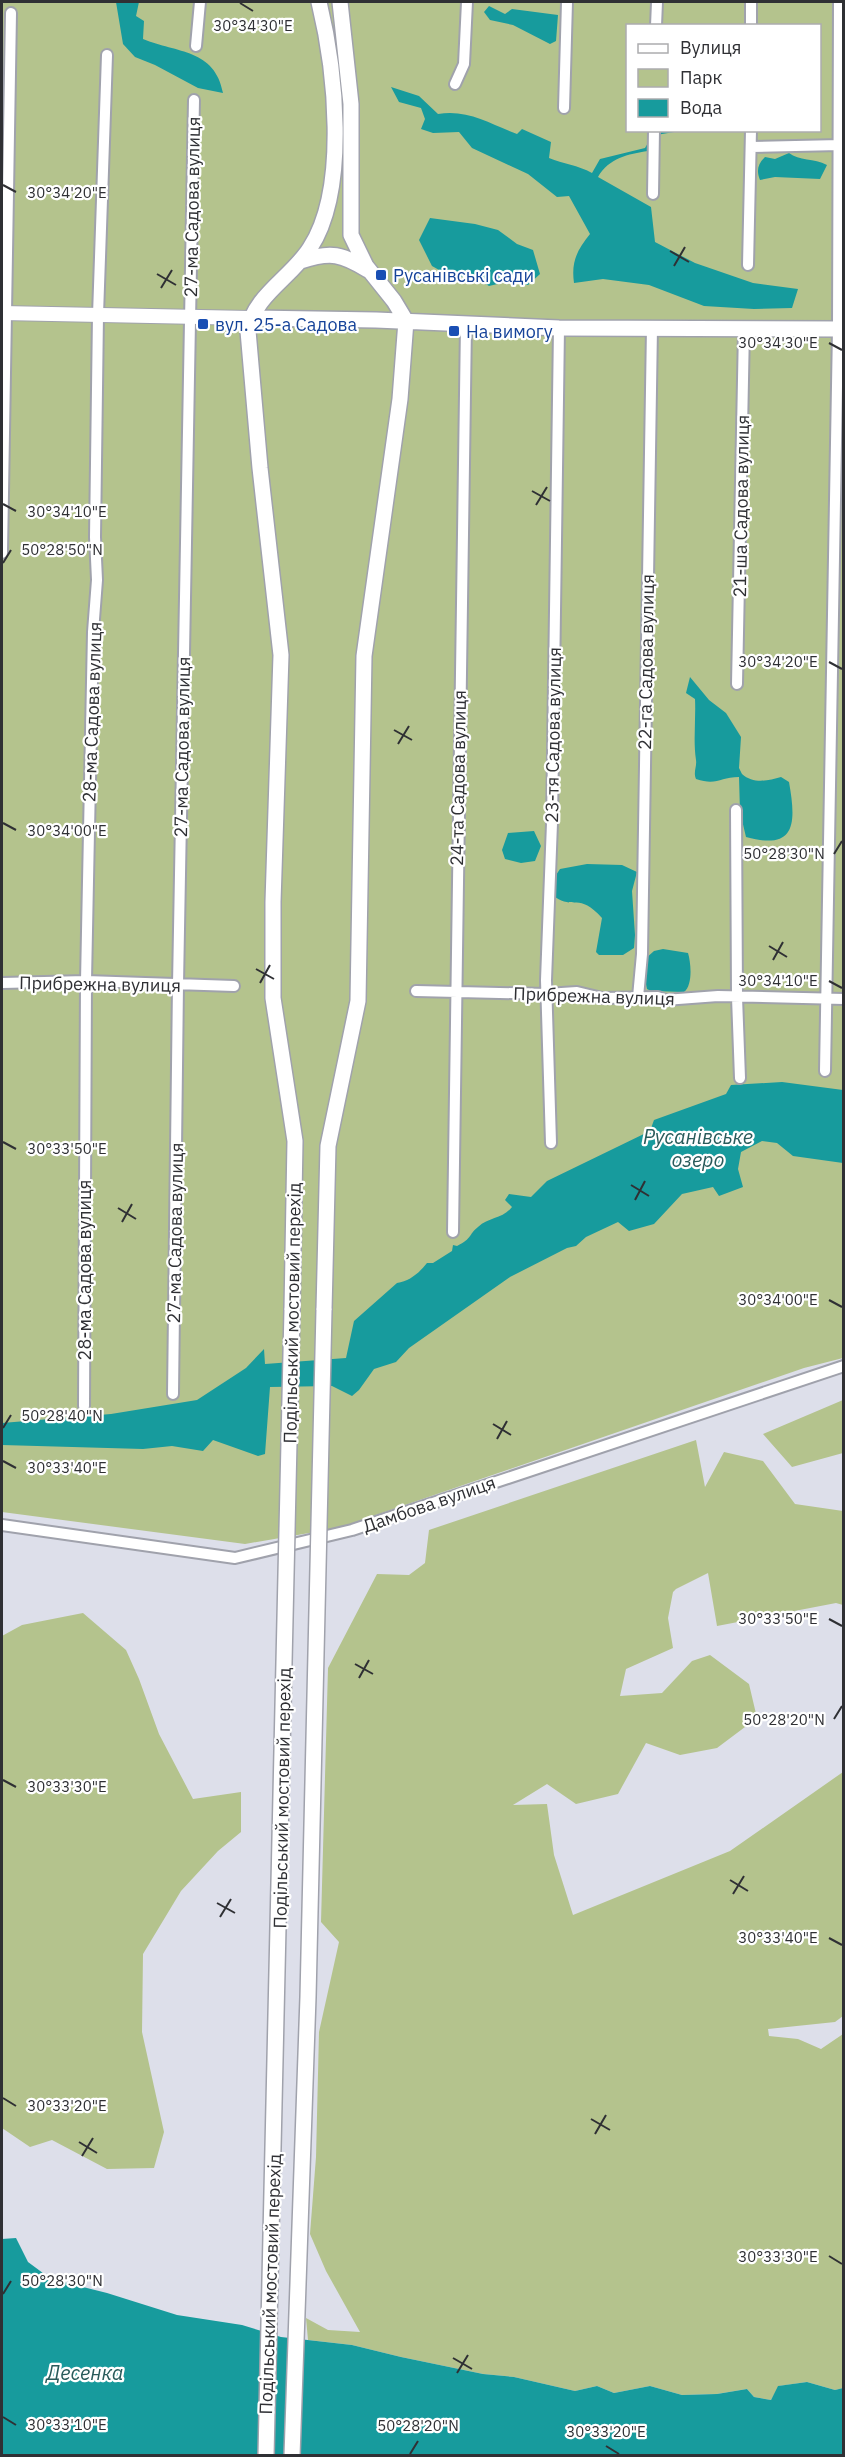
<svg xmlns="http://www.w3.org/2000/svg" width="845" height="2457" viewBox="0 0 845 2457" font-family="'IBM Plex Sans',sans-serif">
<rect width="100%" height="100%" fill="#dddfea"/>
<!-- green -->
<path fill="#b4c38d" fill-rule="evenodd" d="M2,2H843V1358L804,1368L338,1528L245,1544L2,1512ZM628,26H820V130H628Z
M843,1400V1453L792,1467L763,1434Z
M696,1440L705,1487L724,1452L763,1461L795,1504L843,1511V1605L836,1603L717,1626L708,1573L676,1589L673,1592L668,1618L673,1648L626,1669L620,1696L662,1693L692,1661L710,1655L749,1684L757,1718L717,1748L680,1755L646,1743L618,1794L576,1804L547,1784L513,1805L547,1804L554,1855L573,1915L730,1851L843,1772V2016L835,2022L768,2029L769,2036L798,2039L821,2049L843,2034V2388L835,2390L807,2382L779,2386L771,2400L754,2397L747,2389L717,2394L682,2395L650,2386L614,2393L597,2386L575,2391L514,2377L483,2374L401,2357L352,2345L308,2340L306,2318L328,2330L360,2332L326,2271L310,2234L316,2157L319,2032L339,1942L321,1922L328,1668L377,1574L409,1575L425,1563L429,1530Z
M83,1613L126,1650L139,1679L159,1734L193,1799L241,1792V1832L218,1851L181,1891L143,1954L142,2032L164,2132L154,2168L107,2169L52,2140L30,2147L2,2128V1636L22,1625Z"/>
<!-- water -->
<path fill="#179b9d" d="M116,2H139L136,16L144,21L143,39C177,53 215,49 223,93L198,88L155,65L135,57L123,44Z
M489,6L505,14L512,9L558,15L556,41L550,44L513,25L490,20L484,12Z
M391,87L419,96L438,114C468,109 490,124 517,134L522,129L551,142L549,158C563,164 578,165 592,173L600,159L645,148L655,131H680L656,135L648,151C628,154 609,158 598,177L651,207L655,242L695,263L753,283L798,289L792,308L754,309L704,306L649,285L603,279L574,283C571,262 577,250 590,234L569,196L557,197L528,174L472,148L459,132L433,133L421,129L425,119L421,108L399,102Z
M789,153C799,161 814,158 827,165L820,179L775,177L760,180C756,170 758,164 765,157L775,159Z
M430,218L475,224L498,230L517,244L533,250L540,274L528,285L510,281L489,286L478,279L448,275L432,266L419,240Z
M690,677L709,700L726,713L741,737L739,768L742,774C753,784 768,781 781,777L789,782C796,822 797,851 746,837L740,812L739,777C720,777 717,786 696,779C693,772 697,767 696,760C693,740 696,720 695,699L686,693Z
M534,831L541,846L535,861L521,863L505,859L502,850L508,833Z
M587,864L622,865L637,872L632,891L635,935L634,948L623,955H599L596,952L602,918C579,892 573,910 555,897L554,878L560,869Z
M663,949L688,953C691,963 693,985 684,992L651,991L647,989L644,974L645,959L654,951Z
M782,1082L843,1090V1163L793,1156L777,1143L762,1141L741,1152L738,1169L743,1187L719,1196L713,1187L682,1194L654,1224L629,1231L618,1222L586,1237L576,1246L567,1248L510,1277L409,1348L396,1362L374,1369L359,1390L352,1396L332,1386L270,1387L265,1454L258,1456L213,1440L203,1451L172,1446L143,1449L2,1445V1423L111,1414L197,1400L246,1368L264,1349L265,1364L346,1358L354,1321L397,1283C410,1281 419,1273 427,1263H433L452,1251L453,1245L457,1246C473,1238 468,1235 478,1227C489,1217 503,1219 512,1207L505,1200L509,1194L531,1197L547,1181L650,1131L654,1120L726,1094L731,1085Z
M16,2238L28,2262L51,2279L107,2293L177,2315L242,2325L281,2337L352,2345L401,2357L483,2374L514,2377L575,2391L597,2386L614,2393L650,2386L682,2395L717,2394L747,2389L754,2397L771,2400L778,2386L807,2382L835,2390L843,2388V2455L2,2456V2239Z"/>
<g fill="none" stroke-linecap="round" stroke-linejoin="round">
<defs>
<path id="minor" d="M751,2V26
M656,26L657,2
M196,46L200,2
M455,84L464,64L467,2
M564,108L567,2
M751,147L840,145
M653,194L654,130
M748,265L751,130
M2,553L11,13
M737,684L744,329
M736,810L737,997L740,1078
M2,983L86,981L234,986
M416,991L546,994L577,992L602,998L658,997L665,1000L718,996L844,999
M638,997L642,954L652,327
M825,1071L838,329L839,2
M551,1143L546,980L552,823L559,328
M453,1232L466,324
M173,1394L178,985L194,100
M84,1406L86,981L93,632L97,580L95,537L98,315L107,55
M2,1525L235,1558L352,1530L844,1366"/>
<path id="tertiary" d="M2,313L250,318"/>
<path id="secondary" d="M301,261C331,251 342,254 368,270
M250,318L376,320L559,328L844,329
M292,1310L295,1141L273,998V902L281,655L260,468L248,331C253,296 292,277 310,248C349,188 335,68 319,2
M324,1310L328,1146L358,1001L364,656L400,399L406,321L394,301L366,266L351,235V104L340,2"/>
</defs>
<!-- minor casing -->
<use href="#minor" stroke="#a0a2ac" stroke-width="14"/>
<!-- tertiary casing -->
<use href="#tertiary" stroke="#a0a2ac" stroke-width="16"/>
<!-- secondary casing -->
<use href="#secondary" stroke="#a0a2ac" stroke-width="18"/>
<!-- minor -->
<use href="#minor" stroke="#fff" stroke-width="10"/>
<!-- tertiary -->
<use href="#tertiary" stroke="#fff" stroke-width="14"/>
<!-- secondary -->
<use href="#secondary" stroke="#fff" stroke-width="15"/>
<defs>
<path id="secondary-bridge" d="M266,2456L292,1310
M292,2456L308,1997L324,1310"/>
</defs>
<!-- secondary-bridge casing -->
<use href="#secondary-bridge" stroke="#a0a2ac" stroke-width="18" stroke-linecap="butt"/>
<!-- secondary-bridge -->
<use href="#secondary-bridge" stroke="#fff" stroke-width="15"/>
</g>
<!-- ticks -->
<path fill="none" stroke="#2f3034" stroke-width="2" d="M240,3L253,11M3,185L16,192M670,251L689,262M674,266L685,247M157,274L176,285M161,288L172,270M829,343L842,350M532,491L550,501M3,504L16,511M536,505L547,487M3,563L11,550M829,662L842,669M394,730L412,740M398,744L409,726M3,823L16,830M834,854L842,841M769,946L787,957M773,960L783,942M256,969L274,979M829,981L842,988M260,983L270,965M3,1142L16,1149M631,1185L649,1196M635,1200L645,1181M118,1208L136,1219M122,1222L132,1204M829,1300L842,1307M493,1424L511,1435M3,1428L11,1415M497,1439L507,1421M3,1461L16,1468M829,1619L842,1626M355,1664L373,1674M359,1678L369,1660M834,1719L842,1706M3,1780L16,1787M730,1880L748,1891M733,1894L744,1876M217,1903L235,1913M220,1917L231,1899M829,1938L842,1945M3,2098L16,2106M591,2119L610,2130M595,2134L606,2115M79,2142L97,2153M82,2156L93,2138M829,2256L842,2264M3,2294L11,2281M453,2358L472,2369M457,2373L468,2355M3,2417L16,2425M606,2446L619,2454M410,2454L418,2441"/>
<!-- markers -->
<g fill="#1a4fb4" stroke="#fff" stroke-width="2">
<rect x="375" y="269" width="12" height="12" rx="3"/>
<rect x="197" y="318" width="12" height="12" rx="3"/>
<rect x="448" y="325" width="12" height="12" rx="3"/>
</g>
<g text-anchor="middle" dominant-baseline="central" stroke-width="4.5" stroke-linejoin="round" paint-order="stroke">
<!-- street labels -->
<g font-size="18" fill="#2f3034" stroke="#fff">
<text transform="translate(192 207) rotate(-89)">27-ма Садова вулиця</text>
<text transform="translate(741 506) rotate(-89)">21-ша Садова вулиця</text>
<text transform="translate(646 662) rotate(-89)">22-га Садова вулиця</text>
<text transform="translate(92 712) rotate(-88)">28-ма Садова вулиця</text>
<text transform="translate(553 735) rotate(-89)">23-тя Садова вулиця</text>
<text transform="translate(182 747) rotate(-89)">27-ма Садова вулиця</text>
<text transform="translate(458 778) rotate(-89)">24-та Садова вулиця</text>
<text transform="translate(100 984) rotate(1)">Прибрежна вулиця</text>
<text transform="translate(594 996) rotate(2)">Прибрежна вулиця</text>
<text transform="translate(175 1233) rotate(-89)">27-ма Садова вулиця</text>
<text transform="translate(84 1270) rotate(-90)">28-ма Садова вулиця</text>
<text transform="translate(292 1313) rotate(-89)">Подільський мостовий перехід</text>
<text transform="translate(429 1504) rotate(-19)">Дамбова вулиця</text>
<text transform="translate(282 1798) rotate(-89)">Подільський мостовий перехід</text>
<text transform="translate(270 2284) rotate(-88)">Подільський мостовий перехід</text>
</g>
<!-- transit labels -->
<g font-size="18" fill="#164399" stroke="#fff" text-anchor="start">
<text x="393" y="275">Русанівські сади</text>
<text x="215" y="324">вул. 25-а Садова</text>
<text x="466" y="331">На вимогу</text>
</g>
<!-- water labels -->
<g font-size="20" font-style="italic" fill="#295b5b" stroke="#fff">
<text x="698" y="1136">Русанівське<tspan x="698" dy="23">озеро</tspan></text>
<text x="85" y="2372">Десенка</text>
</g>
</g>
<g font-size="15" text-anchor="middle" fill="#2f3034" stroke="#fff" stroke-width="4.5" stroke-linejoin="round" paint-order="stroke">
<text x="253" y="31">30°34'30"E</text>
<text x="67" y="198">30°34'20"E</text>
<text x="778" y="348">30°34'30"E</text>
<text x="67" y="517">30°34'10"E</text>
<text x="62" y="555">50°28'50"N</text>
<text x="778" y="667">30°34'20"E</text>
<text x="67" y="836">30°34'00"E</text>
<text x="784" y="859">50°28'30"N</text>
<text x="778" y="986">30°34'10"E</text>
<text x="67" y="1154">30°33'50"E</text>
<text x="778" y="1305">30°34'00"E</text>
<text x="62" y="1421">50°28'40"N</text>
<text x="67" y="1473">30°33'40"E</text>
<text x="778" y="1624">30°33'50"E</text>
<text x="784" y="1725">50°28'20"N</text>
<text x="67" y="1792">30°33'30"E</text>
<text x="778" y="1943">30°33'40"E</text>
<text x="67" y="2111">30°33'20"E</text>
<text x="778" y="2262">30°33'30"E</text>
<text x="62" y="2286">50°28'30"N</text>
<text x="67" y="2430">30°33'10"E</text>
<text x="418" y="2431">50°28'20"N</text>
<text x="606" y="2437">30°33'20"E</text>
</g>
<!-- border -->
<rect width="845" height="2457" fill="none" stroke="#2f3034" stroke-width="6"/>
<!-- legend -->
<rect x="626" y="24" width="195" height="108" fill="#ffffff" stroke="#acacae" stroke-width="1.5"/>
<rect x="638" y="44" width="30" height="9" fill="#ffffff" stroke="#acacae" stroke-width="1.5"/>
<text x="680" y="54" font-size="18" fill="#2f3034">Вулиця</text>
<rect x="638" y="69" width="30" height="18" fill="#b4c38d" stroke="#acacae" stroke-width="1.5"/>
<text x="680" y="84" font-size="18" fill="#2f3034">Парк</text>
<rect x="638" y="99" width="30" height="18" fill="#179b9d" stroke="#acacae" stroke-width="1.5"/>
<text x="680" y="114" font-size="18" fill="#2f3034">Вода</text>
</svg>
